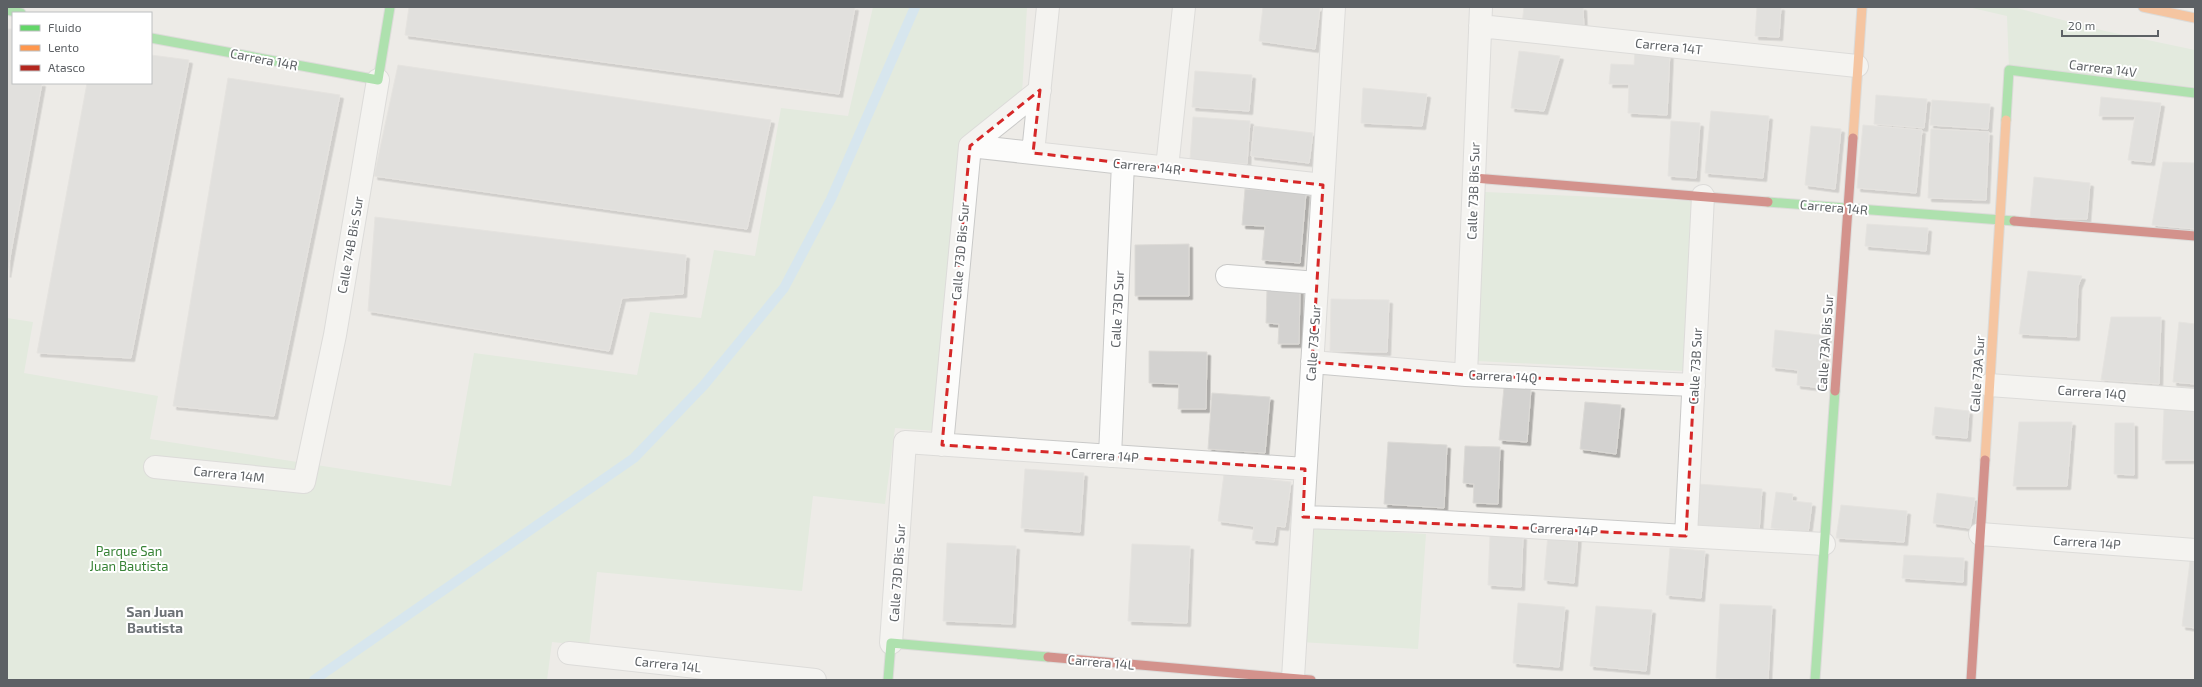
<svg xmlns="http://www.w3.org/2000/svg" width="2202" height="687" viewBox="0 0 2202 687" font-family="'Exo 2',sans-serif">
<defs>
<filter id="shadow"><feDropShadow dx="3.5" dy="3.5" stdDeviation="0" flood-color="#0004"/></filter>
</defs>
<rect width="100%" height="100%" fill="#edebe7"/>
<!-- green -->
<path fill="#d7e8d3" d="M873,7H1027L1022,94L962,151L936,431L895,428L885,504L813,496L802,591L597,572L589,646L552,642L547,680H7V318L33,322L24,373L158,396L150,439L451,486L474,353L637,375L650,312L701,318L714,250L755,256L781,108L848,116Z
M1968,7H2013L2105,31L2195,50V87L2009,70L2007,16Z
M1485,192L1691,201L1683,371L1477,361Z
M1309,527L1426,534L1418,649L1300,642Z"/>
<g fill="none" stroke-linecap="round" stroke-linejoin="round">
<!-- stream -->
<path stroke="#bce1f6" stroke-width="10" d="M314,680L634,458L704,385L784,288L831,199L915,7"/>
</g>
<!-- building -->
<path fill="#d3d2d0" stroke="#dcdad6" filter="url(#shadow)" d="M409,7H855L839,94L405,35Z
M1263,7L1320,8L1315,49L1259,41Z
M1524,7H1583L1584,29L1522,24Z
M1757,7H1781L1779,37L1755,36Z
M7,29H13V83H42L7,274Z
M1635,49L1670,51L1667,115L1628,113L1629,84H1609L1611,64L1634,65Z
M1519,51L1560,56L1544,111L1511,108Z
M151,55L189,60L131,358L37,353L87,83H151Z
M398,65L771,120L747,229L374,176Z
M1195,71L1252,75L1249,111L1192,107Z
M228,78L340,95L274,416L173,406Z
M1363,88L1427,94L1422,126L1361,123Z
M1876,95L1927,99L1924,128L1874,124Z
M2101,97L2161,103L2151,162L2128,160L2135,116H2099Z
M1932,100L1990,104L1988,129L1930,125Z
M1711,111L1769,116L1763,178L1705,173Z
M1193,117L1250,121L1247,164L1190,159Z
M1671,121L1700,123L1696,178L1668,176Z
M1863,125L1922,130L1916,193L1857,188Z
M1254,126L1313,133L1309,163L1251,156Z
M1811,126L1841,129L1835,189L1805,185Z
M1931,129L1989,132L1986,200L1928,198Z
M2163,162L2195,163V229L2152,225Z
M2034,177L2090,183L2087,219L2030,218Z
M1245,189L1306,193L1300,263L1262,260L1265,226L1242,225Z
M375,217L686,255L683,294L622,298L609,351L368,311Z
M1867,224L1928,228L1926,251L1865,246Z
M1189,244V296H1135V245Z
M2028,271L2082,276L2078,286L2076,337L2019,334Z
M1267,288H1300L1299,344H1278L1279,324L1266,323Z
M1331,299L1389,300L1387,352L1330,351Z
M2111,317H2161L2159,384L2101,380Z
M2179,322L2195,324V384L2173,382Z
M1775,330L1828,336L1822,388L1797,385L1798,370L1772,367Z
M1149,351L1207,352L1206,409H1178L1179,384L1149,383Z
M1504,387L1531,389L1527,442L1499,440Z
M1212,393L1270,397L1265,453L1208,449Z
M1585,402L1621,405L1616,454L1580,449Z
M1935,407L1969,411L1967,438L1932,435Z
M2164,409L2195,410V460H2162Z
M2019,422H2072L2067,486H2013Z
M2115,423H2134V475L2114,474Z
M1388,442L1447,445L1444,508L1384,504Z
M1465,446L1500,447L1498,504L1473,503L1474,484L1463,483Z
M1025,469L1084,473L1080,532L1021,528Z
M1224,474L1291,482L1285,527L1276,526L1274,542L1252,540L1254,526L1218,521Z
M1699,484L1762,489L1759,532L1696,527Z
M1776,492L1793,494L1792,501L1812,503L1808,533L1771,528Z
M1937,493L1975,498L1970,528L1933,523Z
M1841,505L1907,511L1904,542L1836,538Z
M1548,534L1578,536L1574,583L1544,580Z
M1490,535L1523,536L1521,587L1488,585Z
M947,543L1016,546L1012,624L943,621Z
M1132,544L1190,546L1187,623L1128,621Z
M1670,548L1705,551L1701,598L1666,595Z
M2191,553L2195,554V628L2182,626Z
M1904,555L1964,558L1963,582L1902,578Z
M1518,603L1565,607L1559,667L1513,663Z
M1720,604L1772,606L1768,680L1716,678Z
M1596,606L1652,610L1646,671L1590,666Z"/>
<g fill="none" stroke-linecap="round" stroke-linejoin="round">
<defs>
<path id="street" d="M1480,26L1857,66
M970,146L1323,185
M1033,153L1048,7
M1167,168L1184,7
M1227,276L1317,283
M1312,362L1466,375L1694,385
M1466,375L1481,7
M1989,385L2195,400
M942,445L970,146L1040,90
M1110,456L1123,163
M155,467L304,482L335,335L378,80
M1303,517L1427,521L1824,544
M1980,534L2195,550
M1686,536L1703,196
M891,643L905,442L1305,469
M569,653L815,680
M1293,678L1334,7"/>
<path id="fast" d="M7,10L21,13
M151,38L378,80L390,7
M2006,120L2009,70L2195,93
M1768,202L2014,221
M888,680L891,643L1048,657
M1815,680L1835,391"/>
<path id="slow" d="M2143,7L2195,18
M1853,138L1862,7
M1985,460L2006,120"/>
<path id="jam" d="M1474,178L1768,202
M2014,221L2195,236
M1835,391L1853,138
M1048,657L1311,680
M1971,680L1985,460"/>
</defs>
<!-- street casing -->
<use href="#street" stroke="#c9c9c8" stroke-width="24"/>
<!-- fast casing -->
<use href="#fast" stroke="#c8c8c7" stroke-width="11"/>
<!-- slow casing -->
<use href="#slow" stroke="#c8c8c7" stroke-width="11"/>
<!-- jam casing -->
<use href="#jam" stroke="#c8c8c7" stroke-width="11"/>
<!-- street -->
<use href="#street" stroke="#fcfcfb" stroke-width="22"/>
<!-- fast -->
<use href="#fast" stroke="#63d668" stroke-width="9"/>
<!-- slow -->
<use href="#slow" stroke="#ff974d" stroke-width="9"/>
<!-- jam -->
<use href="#jam" stroke="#b3261e" stroke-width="9"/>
</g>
<!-- marked area -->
<path d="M0 0H2202V687H0ZM1040,90L1033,153L1323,185L1312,362L1466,375L1694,385L1686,536L1303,517L1305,469L942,445L970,146Z" fill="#edebe7" fill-opacity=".55" fill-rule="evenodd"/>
<path fill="none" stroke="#d62828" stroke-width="3" stroke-dasharray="8 5" stroke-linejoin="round" d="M1040,90L1033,153L1323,185L1312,362L1466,375L1694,385L1686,536L1303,517L1305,469L942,445L970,146Z"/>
<g text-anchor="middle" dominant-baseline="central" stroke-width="4" stroke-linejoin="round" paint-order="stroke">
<!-- street labels -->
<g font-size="13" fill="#5d6165" stroke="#fff">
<text transform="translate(1669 46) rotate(6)">Carrera 14T</text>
<text transform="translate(264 59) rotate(11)">Carrera 14R</text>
<text transform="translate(2103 68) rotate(7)">Carrera 14V</text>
<text transform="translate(1147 166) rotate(6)">Carrera 14R</text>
<text transform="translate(1473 191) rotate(-88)">Calle 73B Bis Sur</text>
<text transform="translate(1834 207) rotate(5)">Carrera 14R</text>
<text transform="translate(350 245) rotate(-80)">Calle 74B Bis Sur</text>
<text transform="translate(960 251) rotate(-85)">Calle 73D Bis Sur</text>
<text transform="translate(1117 309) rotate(-87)">Calle 73D Sur</text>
<text transform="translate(1313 343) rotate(-86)">Calle 73C Sur</text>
<text transform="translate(1825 343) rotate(-86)">Calle 73A Bis Sur</text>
<text transform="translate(1695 366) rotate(-87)">Calle 73B Sur</text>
<text transform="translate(1977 374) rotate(-86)">Calle 73A Sur</text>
<text transform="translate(1503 376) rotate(3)">Carrera 14Q</text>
<text transform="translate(2092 392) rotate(4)">Carrera 14Q</text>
<text transform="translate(1105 455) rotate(4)">Carrera 14P</text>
<text transform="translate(229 474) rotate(6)">Carrera 14M</text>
<text transform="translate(1564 529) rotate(3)">Carrera 14P</text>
<text transform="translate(2087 542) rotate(4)">Carrera 14P</text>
<text transform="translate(897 573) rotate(-86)">Calle 73D Bis Sur</text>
<text transform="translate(1101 662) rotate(5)">Carrera 14L</text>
<text transform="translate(668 664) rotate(6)">Carrera 14L</text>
</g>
<!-- park labels -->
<g font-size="13" fill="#388336" stroke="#fff">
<text x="129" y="551">Parque San<tspan x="129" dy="15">Juan Bautista</tspan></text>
</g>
<!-- neighbourhood labels -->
<g font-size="14" font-weight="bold" fill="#6e7377" stroke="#fff">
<text x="155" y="611">San Juan<tspan x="155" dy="16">Bautista</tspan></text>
</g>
</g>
<!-- border -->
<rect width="2202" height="687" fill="none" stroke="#5d6165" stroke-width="16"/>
<!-- legend -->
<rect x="12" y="12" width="140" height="72" fill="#ffffff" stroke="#bec0c1"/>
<rect x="20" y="25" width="20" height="6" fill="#63d668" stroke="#bec0c1"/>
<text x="48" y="32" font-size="12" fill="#5d6165">Fluido</text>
<rect x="20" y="45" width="20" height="6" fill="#ff974d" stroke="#bec0c1"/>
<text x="48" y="52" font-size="12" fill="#5d6165">Lento</text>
<rect x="20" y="65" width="20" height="6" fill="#b3261e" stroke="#bec0c1"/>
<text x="48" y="72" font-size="12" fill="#5d6165">Atasco</text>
<!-- scale -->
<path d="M2062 30v6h96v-6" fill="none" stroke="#5d6165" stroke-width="2"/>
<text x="2068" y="30" font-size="12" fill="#5d6165" stroke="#ffffff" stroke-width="3" paint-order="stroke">20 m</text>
</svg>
